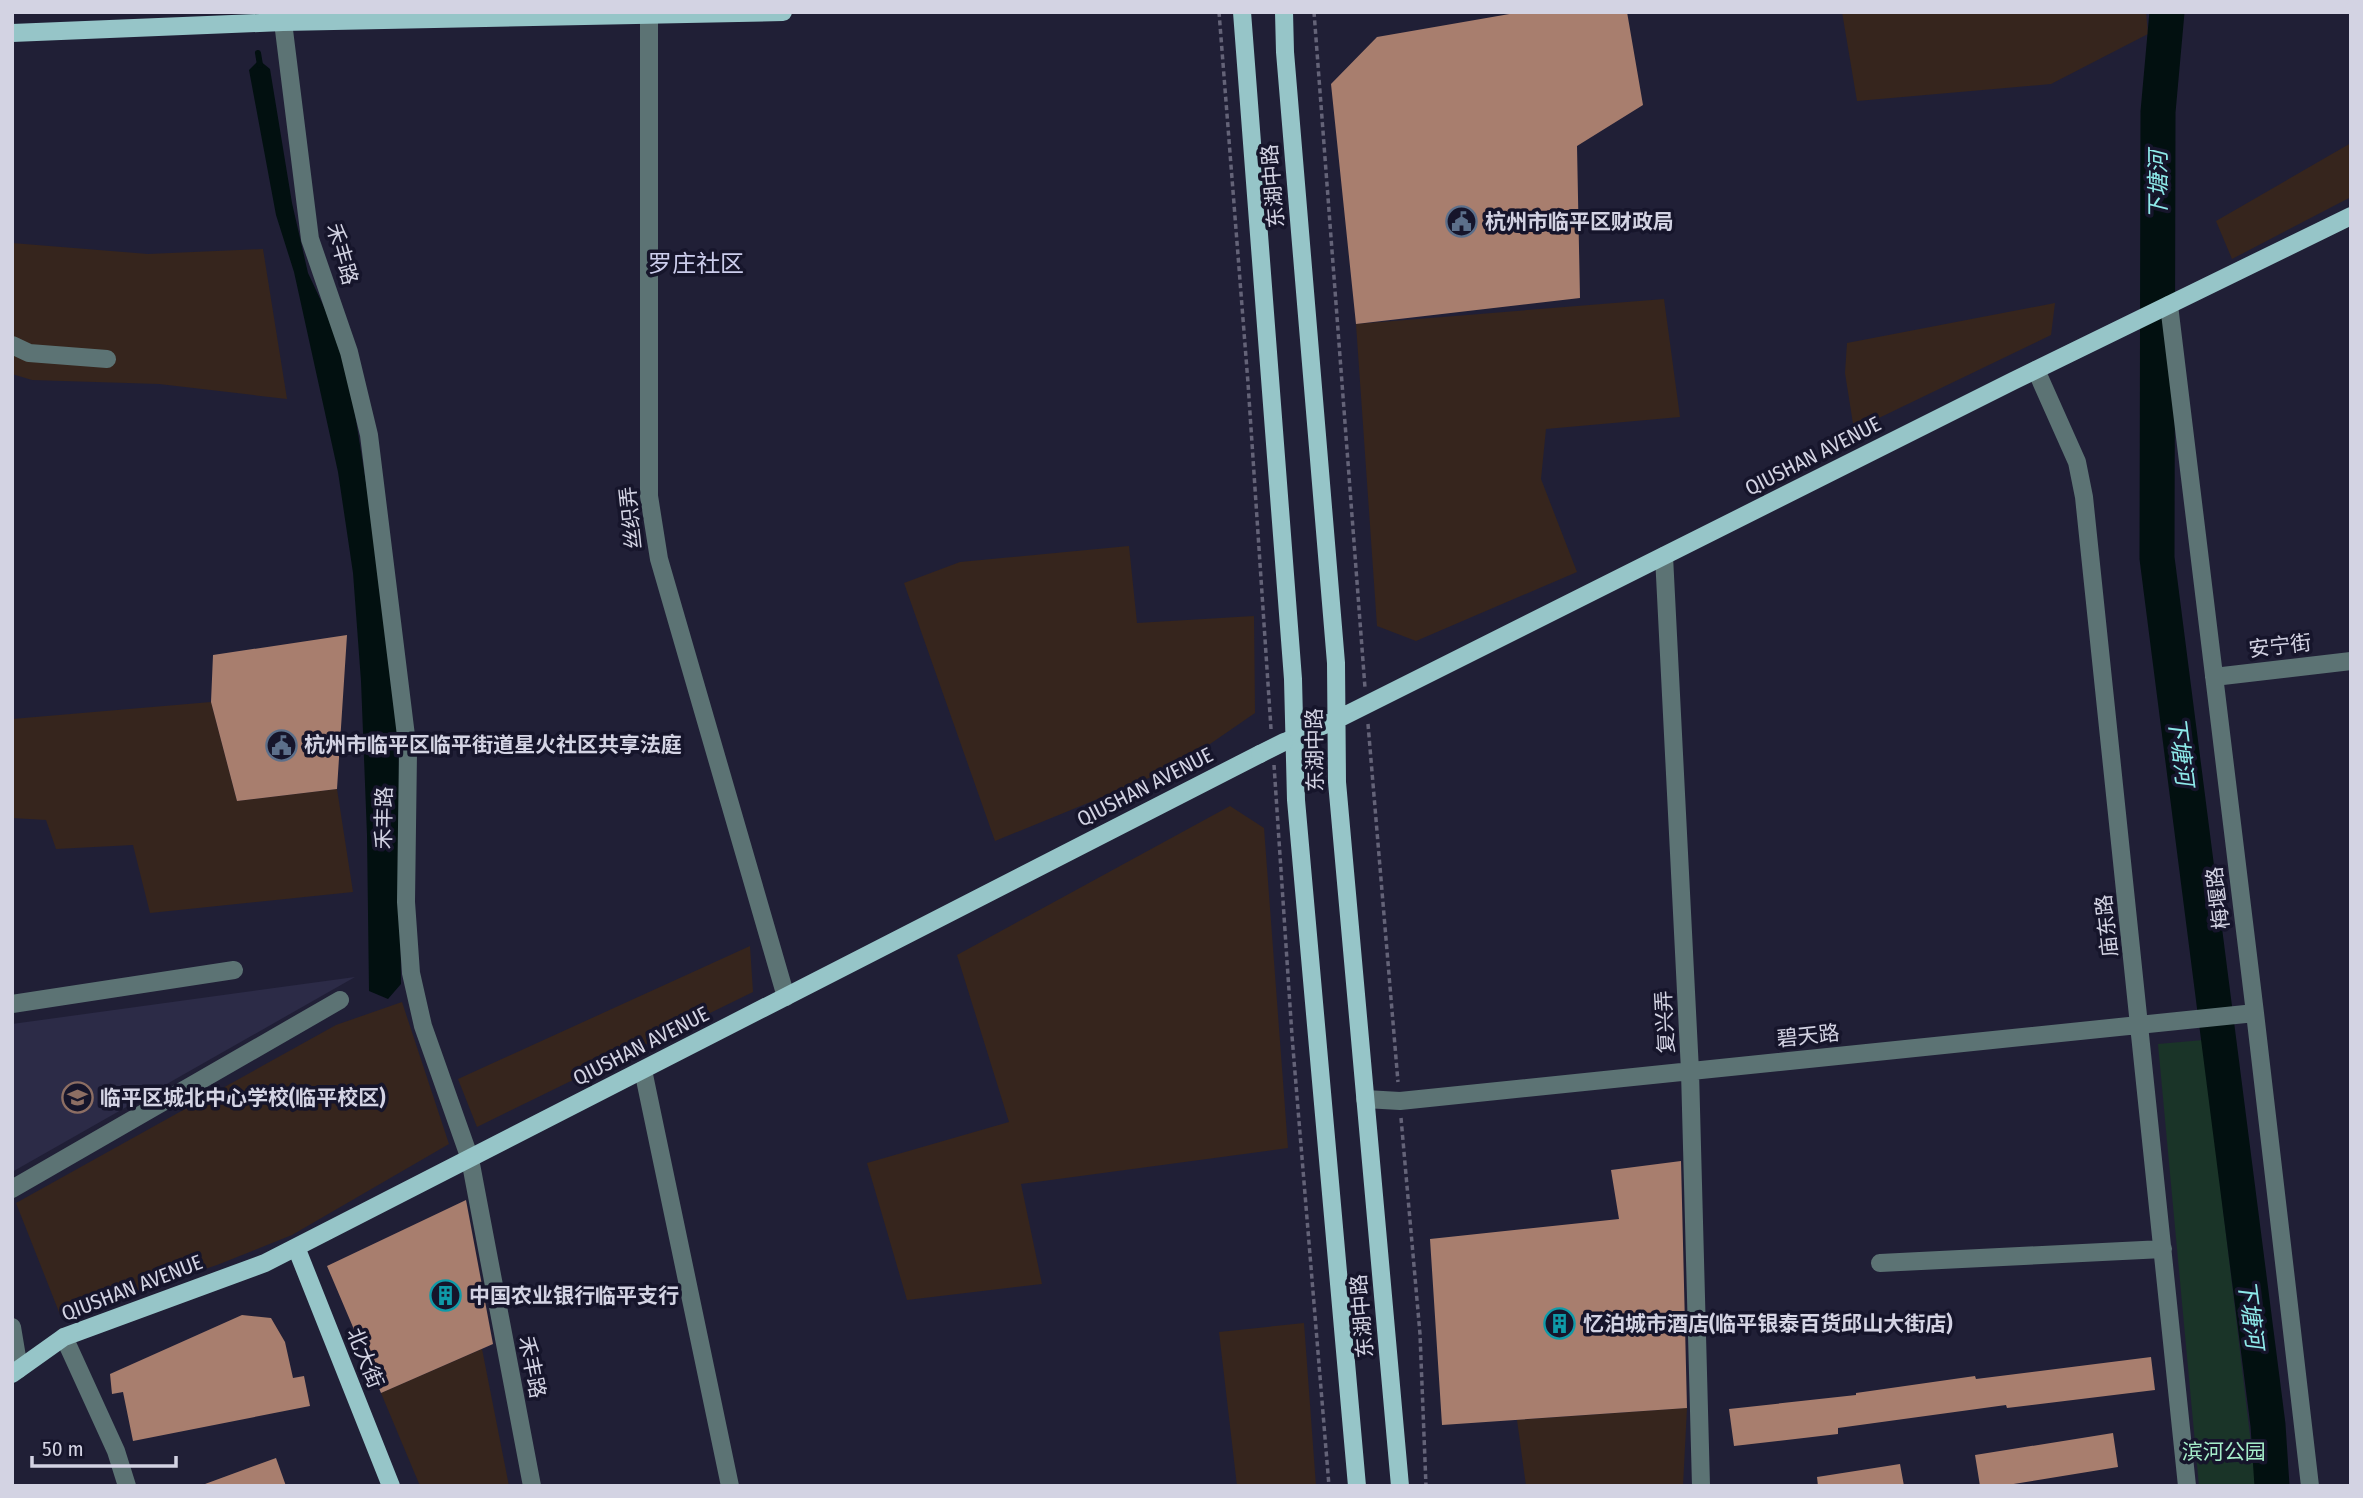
<svg xmlns="http://www.w3.org/2000/svg" width="2363" height="1498" viewBox="0 0 2363 1498" font-family="'Fira Sans Condensed','Noto Sans SC',sans-serif">
<rect width="100%" height="100%" fill="#201f36"/>
<!-- commercial -->
<path fill="#36251d" d="M1842,12H2146L2148,34L2051,84L1857,101Z
M2351,143V197L2232,259L2216,221Z
M12,243L148,254L263,249L287,399L159,384L32,380L12,374Z
M1664,299L1680,417L1546,429L1541,479L1577,572L1416,641L1377,626L1356,324Z
M2055,303L2051,335L1854,430L1845,373L1847,343Z
M1129,546L1137,623L1254,616L1255,713L1178,766L995,841L904,583L960,562Z
M211,702L237,801L337,789L353,892L150,913L133,845L56,849L46,820L12,818V719Z
M1230,806L1264,828L1288,1148L1021,1184L1042,1284L907,1300L867,1163L1009,1122L957,955Z
M750,946L753,992L477,1127L458,1079Z
M402,1002L449,1144L292,1235L217,1265L61,1317L16,1203L336,1025Z
M1304,1323L1316,1486H1237L1219,1332Z
M482,1349L509,1486H420L381,1393Z
M1687,1408L1683,1486H1526L1517,1420Z"/>
<!-- built -->
<path fill="#2c2b47" d="M355,977L12,1172V1024Z"/>
<!-- green -->
<path fill="#1a3428" d="M2203,1040L2256,1486H2199L2158,1044Z"/>
<!-- water -->
<path fill="#021010" d="M259,60L270,69L292,203L308,273L345,352L398,682L401,984L388,999L369,991L367,835L361,681L353,573L338,472L294,272L276,215L249,70Z"/>
<g fill="none" stroke-linecap="round" stroke-linejoin="round">
<!-- stream -->
<path stroke="#021010" stroke-width="6" d="M258,53L260,65"/>
<!-- river -->
<path stroke="#021010" stroke-width="35" d="M2167,12L2158,112L2157,558L2268,1425L2272,1486"/>
</g>
<!-- building -->
<path fill="#a87e6e" d="M1521,12H1627L1643,105L1577,146L1580,298L1356,324L1331,84L1377,37Z
M347,635L337,789L237,801L211,702L213,655Z
M1681,1161L1687,1408L1442,1425L1430,1239L1619,1219L1611,1170Z
M466,1200L493,1344L381,1393L327,1266Z
M242,1315L271,1318L285,1342L293,1378L304,1376L310,1406L133,1441L123,1392L112,1394L110,1374Z
M2151,1357L2155,1390L2007,1408L2006,1405L1838,1428V1434L1734,1446L1729,1409L1856,1395V1393L1975,1376L1976,1379Z
M2113,1433L2118,1467L2001,1486H1980L1975,1455Z
M276,1458L286,1486H205V1484Z
M1900,1464L1904,1486H1818L1817,1477Z"/>
<g fill="none" stroke-linecap="round" stroke-linejoin="round">
<!-- path -->
<path stroke="#646378" stroke-width="3.5" stroke-dasharray="5 3.5" stroke-linecap="butt" d="M1219,12L1248,383L1271,729
M1314,12L1365,688
M1368,724L1398,1082
M1274,765L1292,1036L1329,1486
M1401,1118L1420,1334L1426,1486"/>
<!-- minor -->
<path stroke="#5c7374" stroke-width="18" d="M649,15V496L659,559L786,997
M283,22L310,239L349,352L369,435L408,752L406,902L411,973L423,1026L470,1159L532,1486
M2169,305L2255,1013L2310,1486
M12,345L29,353L107,359
M2036,370L2077,462L2084,497L2187,1486
M1664,556L1690,1071L1701,1486
M2214,677L2351,661
M12,1004L234,970
M643,1070L730,1486
M1365,1099L1400,1101L2255,1013
M12,1189L340,1000
M1880,1263L2163,1249
M12,1327L19,1369
M64,1337L116,1451L127,1486"/>
<!-- major -->
<path stroke="#96c5c8" stroke-width="18" d="M1242,12L1293,679L1296,800L1357,1486
M1284,12L1285,52L1336,663L1337,782L1400,1486
M12,33L283,22L783,12
M1287,741L1336,720L2013,381L2351,216
M296,1247L391,1486
M12,1374L64,1337L265,1263L1260,754"/>
<!-- major-bridge -->
<path stroke="#96c5c8" stroke-width="18" d="M1260,754L1284,742"/>
</g>
<!-- icons -->
<defs>
<symbol id="civic-ring" viewBox="-11 -11 22 22"><circle r="9.5" fill="#16152b" stroke="#5c6f8a" stroke-width="1.5"/><path d="M-.6-6.5H3V-4.5H.6V-3L4-1V1h2V6H-6V1h2V-1L-.6-3ZM-1.2 2.5V6h2.4V2.5Z" fill="#5c6f8a"/></symbol>
<symbol id="school-ring" viewBox="-11 -11 22 22"><circle r="9.5" fill="#16152b" stroke="#8d6e63" stroke-width="1.5"/><path d="M0-5L7-2L0 1L-7-2ZM-4 1L0 2.5L4 1V4Q0 6-4 4Z" fill="#8d6e63"/></symbol>
<symbol id="building-ring" viewBox="-11 -11 22 22"><circle r="9.5" fill="#16152b" stroke="#0f9aa8" stroke-width="1.5"/><path d="M-4-6H4V6H1V3H-1V6H-4ZM-2.5-4.3h1.7v1.8h-1.7ZM.8-4.3h1.7v1.8H.8ZM-2.5-1h1.7V.8h-1.7ZM.8-1h1.7V.8H.8Z" fill="#0f9aa8"/></symbol>
</defs>
<g fill-rule="evenodd">
<use href="#civic-ring" x="1444" y="204" width="35" height="35"/>
<use href="#civic-ring" x="264" y="728" width="35" height="35"/>
<use href="#school-ring" x="60" y="1080" width="35" height="35"/>
<use href="#building-ring" x="428" y="1278" width="35" height="35"/>
<use href="#building-ring" x="1542" y="1306" width="35" height="35"/>
</g>
<g text-anchor="middle" dominant-baseline="central" stroke-width="7" stroke-linejoin="round" paint-order="stroke">
<!-- street labels -->
<g font-size="21" fill="#d3d3e3" stroke="#16152b">
<text transform="translate(1273 186) rotate(-95)">东湖中路</text>
<text transform="translate(342 254) rotate(74)">禾丰路</text>
<text transform="translate(1813 456) rotate(-27)">QIUSHAN AVENUE</text>
<text transform="translate(631 518) rotate(-96)">丝织弄</text>
<text transform="translate(2280 646) rotate(-7)">安宁街</text>
<text transform="translate(1315 750) rotate(-91)">东湖中路</text>
<text transform="translate(1145 787) rotate(-27)">QIUSHAN AVENUE</text>
<text transform="translate(384 818) rotate(-89)">禾丰路</text>
<text transform="translate(2218 898) rotate(-97)">梅堰路</text>
<text transform="translate(2107 926) rotate(-96)">庙东路</text>
<text transform="translate(1665 1022) rotate(-93)">复兴弄</text>
<text transform="translate(1808 1036) rotate(-6)">碧天路</text>
<text transform="translate(641 1046) rotate(-27)">QIUSHAN AVENUE</text>
<text transform="translate(132 1288) rotate(-21)">QIUSHAN AVENUE</text>
<text transform="translate(1362 1316) rotate(-95)">东湖中路</text>
<text transform="translate(365 1358) rotate(68)">北大街</text>
<text transform="translate(532 1367) rotate(79)">禾丰路</text>
</g>
<!-- poi labels -->
<g font-size="21" font-weight="bold" fill="#d3d3e3" stroke="#16152b" text-anchor="start">
<text x="1485" y="222">杭州市临平区财政局</text>
<text x="304" y="745">杭州市临平区临平街道星火社区共享法庭</text>
<text x="100" y="1098">临平区城北中心学校(临平校区)</text>
<text x="469" y="1296">中国农业银行临平支行</text>
<text x="1583" y="1324">忆泊城市酒店(临平银泰百货邱山大街店)</text>
</g>
<!-- park labels -->
<g font-size="21" fill="#a5eeca" stroke="#16152b">
<text x="2224" y="1452">滨河公园</text>
</g>
<!-- water labels -->
<g font-size="23" font-style="italic" fill="#8eeaea" stroke="#16152b">
<text transform="translate(2158 185) rotate(-90)">下塘河</text>
<text transform="translate(2181 751) rotate(83)">下塘河</text>
<text transform="translate(2251 1314) rotate(83)">下塘河</text>
</g>
<!-- quarter labels -->
<g font-size="24" fill="#cccdec" stroke="#16152b">
<text x="696" y="264">罗庄社区</text>
</g>
</g>
<!-- border -->
<rect width="2363" height="1498" fill="none" stroke="#d3d3e3" stroke-width="28"/>
<!-- scale -->
<path d="M32 1456v10h144v-10" fill="none" stroke="#d3d3e3" stroke-width="3.5"/>
<text x="42" y="1456" font-size="21" fill="#d3d3e3" stroke="#16152b" stroke-width="5" paint-order="stroke">50 m</text>
</svg>
